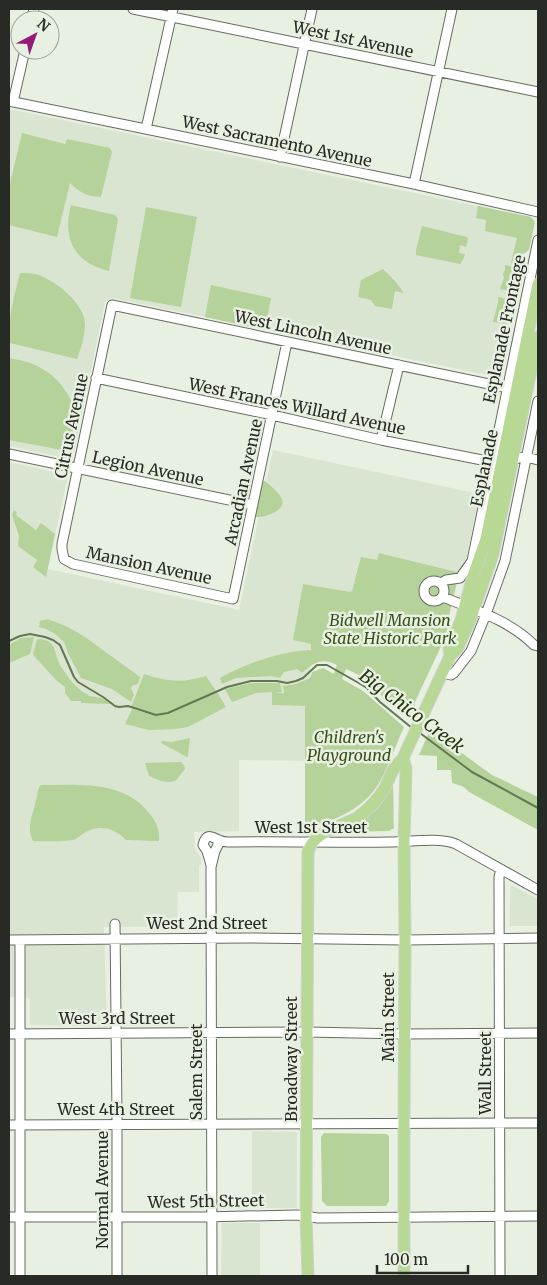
<svg xmlns="http://www.w3.org/2000/svg" width="547" height="1285" viewBox="0 0 547 1285" font-family="Merriweather,serif">
<rect width="100%" height="100%" fill="#e8f0e2"/>
<!-- built -->
<path fill="#dae5d1" d="M9,109L531,217L529,250L525,253L502,378L112,298L105,302L74,453L65,458L9,446Z
M273,450L480,494L466,559L462,569L457,572L379,553L377,560L352,591L293,640L311,644L310,678L296,684L283,686L284,693H272V705L305,706V761L239,760V831L194,832L195,849L201,858V865H199V892H178L177,927H104L107,1027L30,1025V998L9,997V462L68,475L48,569L239,610Z
M511,885L538,899V926H509Z
M252,1131L297,1132V1208H252Z
M222,1223H260V1276H221Z"/>
<!-- green -->
<path fill="#b4d299" d="M22,133L65,144L67,139L110,148L112,152L101,197C85,196 81,193 70,183L57,237L9,225V188Z
M71,205L115,215L118,219L109,271C74,263 62,238 71,205Z
M478,206L531,217L535,222L529,250L525,253H523L519,265L511,263L517,238L485,231L486,220L476,218Z
M146,207L197,217L181,307L130,298Z
M422,226L467,237L468,239L466,247L460,245L459,253L465,254L463,260L460,264L416,255V250Z
M505,265L517,268L519,270L515,289L513,291L500,289L504,278L503,274L505,270Z
M383,269L395,281L404,293L395,291L392,309L375,306L371,300L358,297L361,280Z
M20,273C26,273 33,273 39,275C57,282 85,304 85,324C85,336 81,348 77,359L10,343C5,329 16,289 20,273Z
M211,285L271,298L265,330L205,317Z
M498,297L510,300L512,301L508,322L506,324L493,322L498,302Z
M9,358C18,360 27,361 35,365C58,375 77,400 77,425C77,434 74,444 72,452L9,440Z
M265,481C269,484 280,494 282,499C286,512 263,518 255,517L262,482Z
M14,510L17,512L16,515L36,530L41,523L55,534L46,577L33,567L37,560L18,546L19,536L12,515Z
M379,553L457,572L456,587L450,611L449,623L444,640L414,704L415,705L409,718L394,707L359,675L346,669L342,679L363,691L404,727C396,744 389,766 379,783C364,809 334,821 305,829V706L272,705V692L256,693L232,702L225,689L251,683H280L282,692L275,693H284L283,686L296,684L310,678L312,672L323,668L334,674L337,665C321,657 314,663 302,673L297,669L284,672L280,678L271,676L236,678L222,684L220,678C243,664 283,651 311,650V644L293,640L303,584L350,592L352,591L361,557L377,560Z
M48,619L68,627L85,637L140,677L139,682L136,685H133L131,688L134,695L131,702L112,689L81,678L68,653L64,642L55,634L46,629L39,627L40,621Z
M34,637L30,654L9,663V645L21,638Z
M37,639C60,640 52,654 62,668C68,678 78,691 90,696C93,697 98,697 101,698C106,700 110,704 115,707L110,704L81,703V701H71L65,693V687L56,680L34,656L33,654Z
M144,674C167,682 183,683 206,676L216,691L168,713L156,715L131,707Z
M217,692L226,707L188,727L176,729L149,730L125,724L132,709L156,716L169,714Z
M430,730L492,775L538,797V830L469,792C464,786 459,785 452,783L451,770H437V756L419,755Z
M190,738L188,756L187,757L161,743L162,741L172,742Z
M181,762L184,765L185,769C182,772 180,776 177,779C170,786 156,779 149,776L145,763Z
M41,785C78,785 124,780 149,813C156,821 160,830 159,841L126,840C116,829 100,824 86,832C81,834 78,839 73,840C60,842 46,841 33,841C26,827 33,814 36,800C38,794 37,789 41,785Z
M391,785L393,786C394,800 393,814 394,829H392L389,831L339,832C355,824 374,816 384,800C387,795 389,790 391,785Z
M324,1133L386,1134L389,1136V1201L386,1206H327L322,1201L321,1137Z"/>
<g fill="none" stroke-linecap="round" stroke-linejoin="round">
<!-- stream -->
<path stroke="#637850" stroke-width="2" d="M9,641L20,636L30,634L45,637L53,640L60,645L74,677L78,682L103,697L115,706L119,707L128,706L156,715L168,713L227,687L251,681H277L287,683L296,681L303,678L317,665H327L357,682L367,688L380,702L412,728
M420,733L472,772L538,808"/>
<defs>
<path id="minor" d="M133,9L538,92
M31,20L34,9
M9,101L414,184L538,212
M13,102L25,50
M146,129L173,9
M280,157L312,9
M414,184L452,9
M287,342L233,599L73,564L64,559L62,549V544L112,305L508,388
M96,378L272,415L381,440L492,462L526,457L538,460
M381,440L399,365
M9,454L253,505
M424 591a10 10 0 1 1 20 0a10 10 0 1 1-20 0Z
M441,583L446,580L460,578L472,561L538,240
M443,597C475,610 509,620 534,645L538,646
M442,673L451,675L454,673L471,651L486,614L505,561L538,401
M211,865L207,851L203,845C206,832 212,837 219,840C221,841 226,842 228,842C283,841 337,843 391,842C409,842 440,837 456,844L538,890
M115,924L117,1117V1276
M9,940L247,938L405,940L538,938
M20,940V1276
M9,1034L307,1032L404,1034L538,1033
M9,1125L538,1123
M9,1217H203L297,1215L318,1218L538,1216
M212,1276L211,867L215,851L218,845V840
M500,1276L499,877L501,869"/>
<path id="major" d="M450,656L449,648L461,620L473,576L486,539L538,284
M403,758L406,769L404,841L405,940L404,1123V1276
M308,1276L306,1216L308,852C313,831 342,827 358,817C369,809 378,799 385,788C388,781 391,773 395,767C397,764 401,761 403,758L450,656L457,649L469,623L493,554L538,337"/>
</defs>
<!-- minor casing -->
<use href="#minor" stroke="#666c61" stroke-width="11"/>
<!-- major casing -->
<use href="#major" stroke="#d0d0cf" stroke-width="13"/>
<!-- minor -->
<use href="#minor" stroke="#fff" stroke-width="9"/>
<!-- major -->
<use href="#major" stroke="#b8d895" stroke-width="11"/>
</g>
<g text-anchor="middle" dominant-baseline="central" stroke-width="5" stroke-linejoin="round" paint-order="stroke">
<!-- street labels -->
<g font-size="16" fill="#282a25" stroke="#e8f0e2">
<text transform="translate(353 39) rotate(12)">West 1st Avenue</text>
<text transform="translate(277 141) rotate(12)">West Sacramento Avenue</text>
<text transform="translate(504 329) rotate(-78)">Esplanade Frontage</text>
<text transform="translate(313 332) rotate(12)">West Lincoln Avenue</text>
<text transform="translate(297 406) rotate(12)">West Frances Willard Avenue</text>
<text transform="translate(71 426) rotate(-78)">Citrus Avenue</text>
<text transform="translate(148 468) rotate(12)">Legion Avenue</text>
<text transform="translate(484 468) rotate(-78)">Esplanade</text>
<text transform="translate(243 482) rotate(-78)">Arcadian Avenue</text>
<text transform="translate(149 565) rotate(12)">Mansion Avenue</text>
<text x="311" y="827">West 1st Street</text>
<text x="207" y="923">West 2nd Street</text>
<text transform="translate(388 1017) rotate(-90)">Main Street</text>
<text x="117" y="1018">West 3rd Street</text>
<text transform="translate(291 1059) rotate(-90)">Broadway Street</text>
<text transform="translate(196 1072) rotate(-90)">Salem Street</text>
<text transform="translate(485 1073) rotate(-90)">Wall Street</text>
<text x="116" y="1109">West 4th Street</text>
<text transform="translate(102 1190) rotate(-90)">Normal Avenue</text>
<text transform="translate(206 1201) rotate(-1)">West 5th Street</text>
</g>
<!-- park labels -->
<g font-size="16" font-style="italic" fill="#375218" stroke="#e8f0e2">
<text x="390" y="620">Bidwell Mansion<tspan x="390" dy="18">State Historic Park</tspan></text>
<text x="349" y="737">Children's<tspan x="349" dy="18">Playground</tspan></text>
</g>
<!-- water labels -->
<g font-size="18" font-style="italic" fill="#23360d" stroke="#e8f0e2">
<text transform="translate(412 711) rotate(37)">Big Chico Creek</text>
</g>
</g>
<!-- border -->
<rect width="547" height="1285" fill="none" stroke="#282a25" stroke-width="20"/>
<!-- north arrow -->
<g transform="translate(35 35) rotate(41)"><circle r="24" fill="#e8f0e2" stroke="#9ba196"/>
<path d="M0-4L9 19L0 12L-9 19Z" fill="#941b76"/>
<text y="-8" font-size="14" font-weight="bold" text-anchor="middle" fill="#282a25">N</text>
</g>
<!-- scale -->
<path d="M377 1265v8h91v-8" fill="none" stroke="#282a25" stroke-width="2.5"/>
<text x="384" y="1265" font-size="15" fill="#282a25" stroke="#e8f0e2" stroke-width="4" paint-order="stroke">100 m</text>
</svg>
